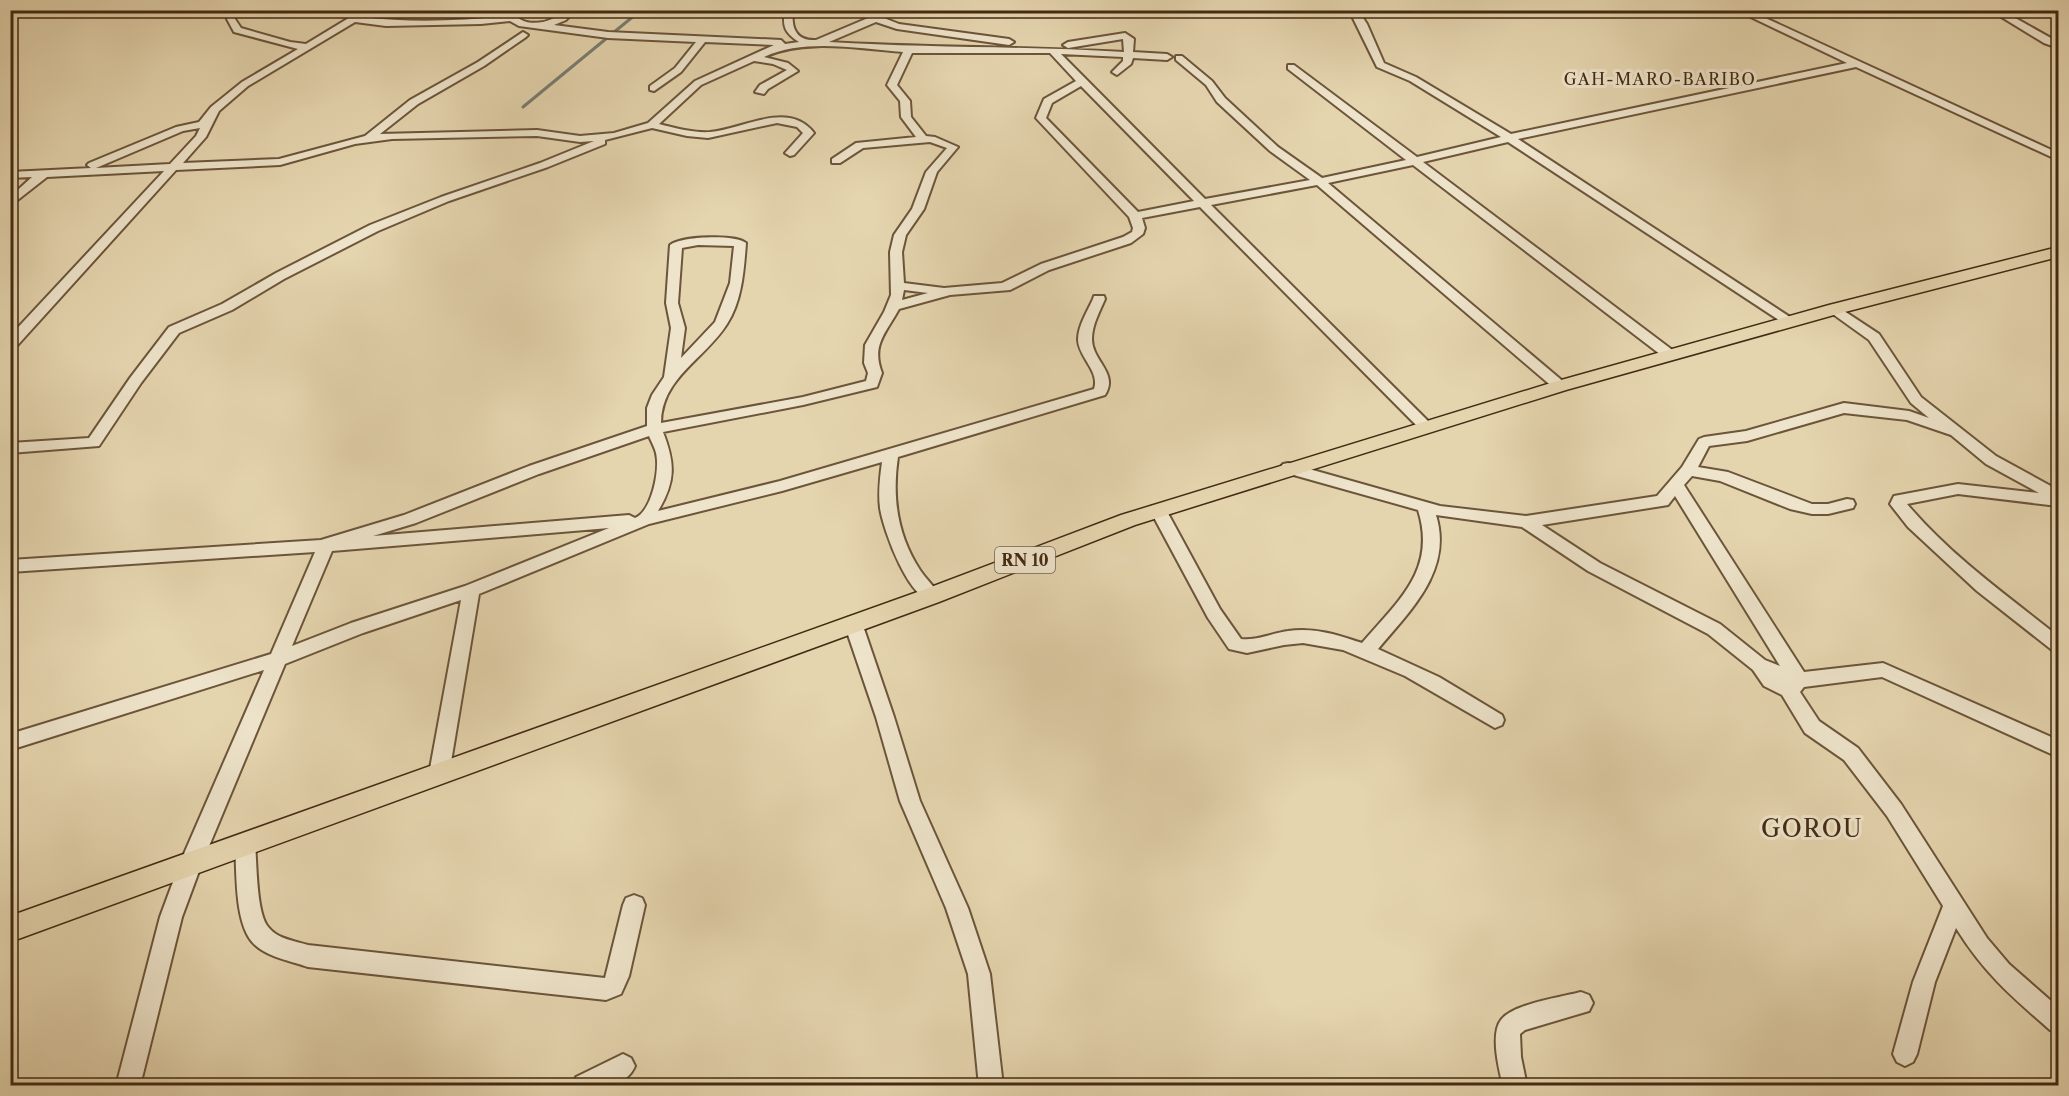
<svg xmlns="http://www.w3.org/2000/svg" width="2069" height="1096" viewBox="0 0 2069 1096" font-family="'Libre Caslon Text',serif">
<rect width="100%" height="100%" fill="#e5d5af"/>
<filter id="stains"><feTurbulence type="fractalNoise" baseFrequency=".00333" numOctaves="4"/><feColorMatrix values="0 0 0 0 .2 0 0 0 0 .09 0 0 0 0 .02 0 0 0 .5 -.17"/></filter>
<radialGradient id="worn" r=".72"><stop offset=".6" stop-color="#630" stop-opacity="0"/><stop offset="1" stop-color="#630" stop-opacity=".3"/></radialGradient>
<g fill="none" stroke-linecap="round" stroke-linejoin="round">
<!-- stream -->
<path stroke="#777e74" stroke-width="3" d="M523,107L641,10"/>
<defs>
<path id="minor" d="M228,10H236L235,19L241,28L290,42L306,44L362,10H373L363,17C409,23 459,21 505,16L502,10H511C522,30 552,24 565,10H575L566,20L554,25L608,32L781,40L785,44L799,42C785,33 782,27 785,10H793C791,28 796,41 816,40L887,10H900L884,18L899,24L1009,39L1014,42L1009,45L897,29L876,22L829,42C927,48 1025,46 1124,52L1123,39L1068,48L1063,45L1068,42L1125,33L1134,39L1133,52L1167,54L1172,57L1167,60L1133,58L1131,64L1117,75L1112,72L1123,61V57L1061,54L1205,199L1310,180L1270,151L1217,102L1206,85L1176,60V56H1182L1212,81L1225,98L1278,147L1322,178L1406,160L1288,69V65H1294L1417,157L1501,137L1410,81L1377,67L1349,10H1358L1367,24L1384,63L1416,77L1511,134L1847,63L1736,10H1748L2058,153V160L1856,67L1518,139L1793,319L1795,322L1788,326L1508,142L1423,162L1675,352L1677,355L1675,358H1665L1413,165L1328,183L1565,383L1567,386L1565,389H1555L1317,185L1211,205L1431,424L1433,427L1431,430H1421L1200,207L1142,218L1145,228L1143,234L1131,243L1049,270L1010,290L950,295L899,309C886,333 871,345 882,373L877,387L803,405L663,432C675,463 676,481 658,511L780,481L1094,389C1100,371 1079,358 1078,340C1078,326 1087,312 1093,299L1094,296H1104L1105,299C1100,311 1092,325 1092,339C1092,361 1119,373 1105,395L898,457C892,497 897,535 920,570C926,579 934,586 940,596L937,600C911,608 883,529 880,508C878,492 880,477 882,462L782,491L649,524L479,594L449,774L446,780L439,782L432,780L429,774L461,600L363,633L285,664L202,863L182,917L140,1086H116L160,917L180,863L264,670L10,750V734L271,654L315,552L10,572V560L321,540L404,515L529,466L647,426V408L652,395L664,377L671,328L666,303L670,245C681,236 736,234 746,243C744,270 742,301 727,324C705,359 661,378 661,423L803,397L866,381L868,373L864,363L865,345L884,312L891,295L890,252L894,235L912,209L926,172L947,148L930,142L863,148L840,163H832V159L856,143L916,137L901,117L900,101L887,85L903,52C859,49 805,38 764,57L788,63L798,71L768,89L764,94L755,92L760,85L787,70L773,64L754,61L701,85L659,124C675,128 693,133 710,132C744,129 788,100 814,133L794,155L790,156L785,153L803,133L797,127L777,123L708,138L687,136L652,128L605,140V144L548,167L449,201L378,231L284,279L232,310L179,333L141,383L99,446L10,453V443L89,438L130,378L169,327L222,304L276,273L370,225L441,197L540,163L594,141L580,142L537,136L392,139L355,144L280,165L176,170L15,348L10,349V336L164,171L47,177L10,206V197L32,177L10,178V172L91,168L87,165L89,163L176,127L199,122L211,107L242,82L298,49L234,32L227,19ZM510,21L519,26L608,38L696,42L675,68L650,86V90L654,91L681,72L705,42L774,45L695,81L648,123L614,133L580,136L537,130L380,134L418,104L484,66L526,37L528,35L523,32L478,62L410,100L365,136L279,159L183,163L206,137L219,111L248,86L355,22L386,26L481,24ZM912,53H1050L1076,81L1044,99L1036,118L1129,217L1133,228L1132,232L1123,237L1041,264L1002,283L944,288L904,283L902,252L906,235L924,209L937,172L958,147L935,137L926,136L911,117L910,101L897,85ZM1081,86L1194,201L1138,212L1046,118L1052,103ZM200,128L196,136L170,164L96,168L183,131ZM698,245L734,246L730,283L715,322L681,358L685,328L678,303L682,248ZM904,290L928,293L902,300ZM649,436C651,441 655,448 656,453C660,470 652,511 635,518L629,515L373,536L416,523L539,474ZM609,528L465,586L351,623L292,646L332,551Z
M1990,10H2001L2058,42V48L2044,43Z
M1835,305L1879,334L1921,397L1996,456L2058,490V506L1958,494L1907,504C1950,555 2006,595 2058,636V652L2052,650L1977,591L1908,527L1890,504L1894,496L1958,484L2039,493L1986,464L1951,435L1907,420L1844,413L1747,441L1709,446L1698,467L1728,472L1812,504H1828L1847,499L1853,500L1855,504L1853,508L1828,514H1812L1790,509L1720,481L1692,476L1684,485L1804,672L1883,663L2058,740V757L1882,677L1804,687L1800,692L1819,721L1858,748L1901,804L1987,938L2009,964L2058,1007V1034L2050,1030C2011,996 1984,973 1956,928L1935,982L1917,1054L1913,1062L1905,1066L1897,1062L1893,1054L1913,982L1943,906L1887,816L1844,760L1805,733L1782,695L1764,686L1753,670L1708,634L1588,571L1522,527L1436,515C1453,570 1411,610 1378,649L1439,677L1502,715L1504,720L1502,725L1495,728L1405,676L1343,650L1303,643L1284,645L1247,653L1229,649L1208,618L1150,510L1152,506H1164L1220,609L1241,639C1258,641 1272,633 1288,631C1314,627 1338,635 1362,643C1398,601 1437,570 1418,510L1283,472L1280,468L1283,464L1288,463L1440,506L1526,516L1657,496L1682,467L1699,439L1704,437L1746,431L1844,403L1909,411L1929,418L1911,403L1869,340L1830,312L1828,309ZM1675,496L1780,666L1765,660L1720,624L1600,563L1542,525L1662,506L1668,505Z
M853,616L859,618L862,623L894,717L920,801L968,908L990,974L1003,1086H979L968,974L946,908L900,801L876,717L844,623L847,618Z
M245,835L252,837L255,844C257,863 256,915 269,928C278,939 295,941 308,945L605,978L623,905L626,898L634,895L642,898L645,905L629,976L621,994L606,1000L308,967C291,961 266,957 253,943C234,922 237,871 235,844L238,837Z
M1581,992L1589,995L1593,1003L1589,1011L1525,1030L1520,1034L1521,1057L1527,1086H1503C1499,1070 1490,1034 1501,1020C1512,1004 1562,997 1581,992Z
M623,1054L631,1058L635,1066C625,1090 595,1086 573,1086L576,1077Z"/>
<path id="major" d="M10,10H16L10,14Z
M2058,247V257L1841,313L1566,390L1135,525L939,602L10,942V916L923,590L1121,515L1554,382L1829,305Z"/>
</defs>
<!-- minor casing -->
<use href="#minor" stroke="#6c553a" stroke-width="4"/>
<!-- major casing -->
<use href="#major" stroke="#432a13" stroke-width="3"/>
<!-- minor -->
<use href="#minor" fill="#eee4cb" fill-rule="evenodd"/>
<!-- major -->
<use href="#major" fill="#e5d5af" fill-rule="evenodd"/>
</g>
<g text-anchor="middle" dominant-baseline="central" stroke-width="6" stroke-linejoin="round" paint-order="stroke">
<!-- far-neighbourhood labels -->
<g font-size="16" letter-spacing="1.5" fill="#432a13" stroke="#eee4cb">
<text x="1660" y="79">GAH-MARO-BARIBO</text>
</g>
<!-- shield labels -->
<rect fill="#eee4cb" stroke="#76624a" stroke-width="1.5" x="995" y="547" width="60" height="26" rx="4.5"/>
<g font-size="16" font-weight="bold" fill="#432a13">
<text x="1025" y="560">RN 10</text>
</g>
<!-- near-neighbourhood labels -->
<g font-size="24" letter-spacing="1.5" fill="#432a13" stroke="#eee4cb">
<text x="1812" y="828">GOROU</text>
</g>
</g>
<!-- margin -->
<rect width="2069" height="1096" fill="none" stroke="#e5d5af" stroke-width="36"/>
<rect x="12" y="12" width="2045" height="1072" fill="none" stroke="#432a13" stroke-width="3"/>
<rect x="18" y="18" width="2033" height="1060" fill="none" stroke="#432a13" stroke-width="1.5"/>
<rect width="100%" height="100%" filter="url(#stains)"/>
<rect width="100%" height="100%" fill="url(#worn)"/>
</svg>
